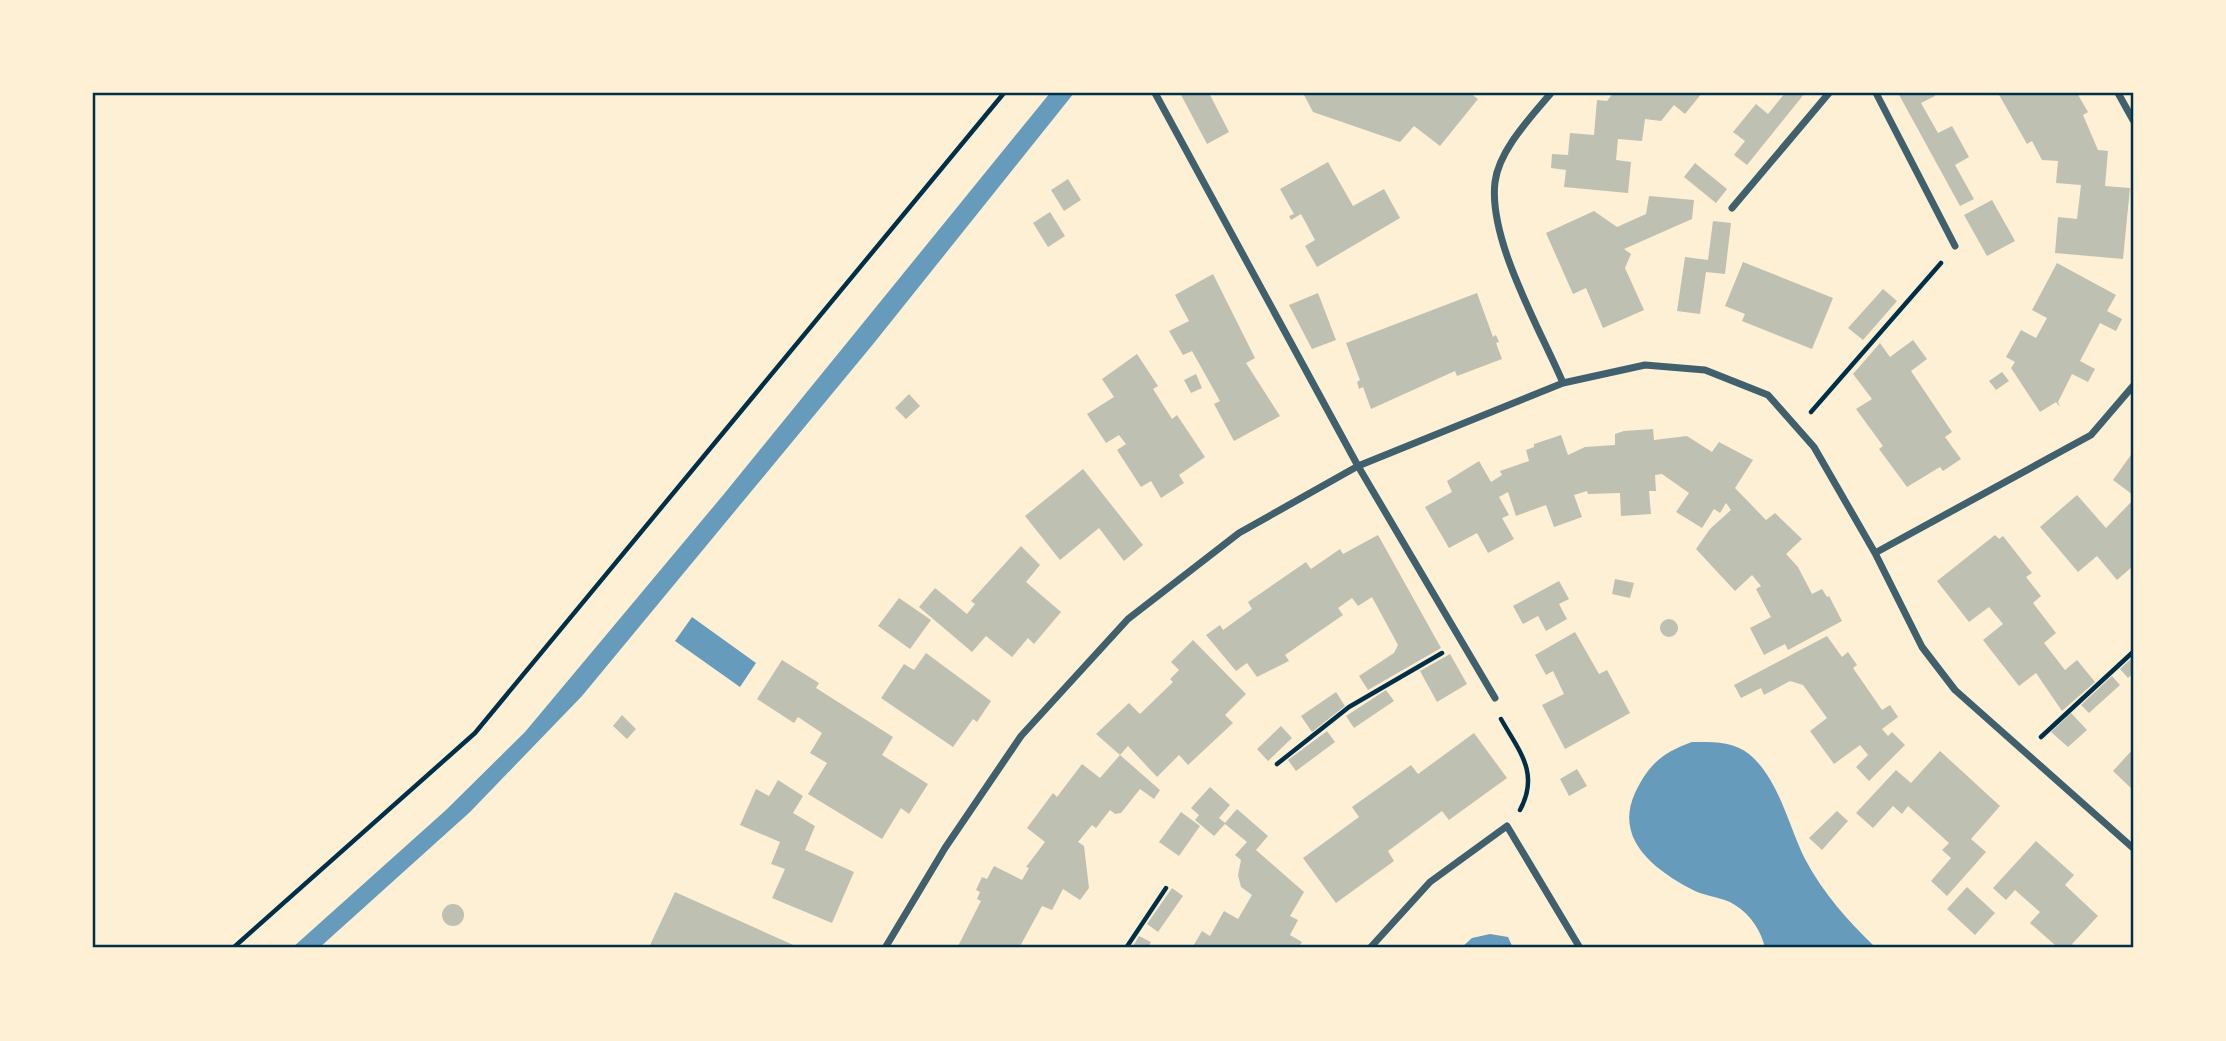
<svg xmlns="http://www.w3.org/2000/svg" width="2226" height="1041" viewBox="0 0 2226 1041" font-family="Lato,sans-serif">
<rect width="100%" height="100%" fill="#fdf0d5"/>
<!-- water -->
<path fill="#669bbc" d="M1050,93H1074L874,343L582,696L470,812L319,948H292L446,810L525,732L724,494Z
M692,617L756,663L740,687L675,641Z
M1692,742C1712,742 1733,741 1749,754C1779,779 1788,825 1805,859C1823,893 1848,921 1876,948H1765C1761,931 1751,915 1735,905C1723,897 1708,897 1695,891C1658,872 1613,841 1635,793C1648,765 1663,752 1692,742Z
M1490,934L1508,937L1513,948H1461L1472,938Z"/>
<!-- building -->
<path fill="#bec0b2" d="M1180,93H1209L1229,132L1207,144Z
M1303,93H1470L1478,99L1440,146L1414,126L1400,142L1313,112Z
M1613,93H1702L1685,114L1674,105L1661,121L1645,119L1642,141L1618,139L1616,160L1631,162L1628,193L1564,187L1566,170L1551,168L1552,154L1568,155L1570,133L1594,135L1597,100L1607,101Z
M1785,93H1805L1747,165L1734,155L1745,141L1733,132L1756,104L1768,114Z
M1898,93H1934L1935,96L1921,103L1938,133L1952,126L1969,157L1955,165L1974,199L1960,206Z
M1998,93H2077L2088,112L2083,115L2098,150L2108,151L2105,186L2130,188L2123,259L2055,253L2058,217L2077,219L2081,185L2056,183L2058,161L2042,160L2032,141L2027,144Z
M1328,162L1353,206L1384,189L1400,218L1317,267L1305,246L1315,240L1301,214L1291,220L1289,216L1294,214L1280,189Z
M1695,163L1727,189L1716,203L1684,177Z
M1068,179L1081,200L1064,211L1051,190Z
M1649,196L1694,200L1692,219L1624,249L1631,254L1625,268L1644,310L1603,328L1586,288L1573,294L1546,233L1594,211L1617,227L1646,214Z
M1992,200L2015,241L1987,256L1964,215Z
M1050,212L1065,236L1048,247L1033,223Z
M1713,221L1731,223L1725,274L1706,272L1700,314L1677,311L1685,257L1708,260Z
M1743,262L1833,298L1812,349L1742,321L1745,314L1725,306Z
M2057,263L2116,295L2107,311L2122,319L2116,331L2100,323L2080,361L2095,369L2088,382L2072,374L2058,402L2060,407L2056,402L2040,412L2011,368L2015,362L2006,357L2021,330L2036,338L2047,318L2032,310Z
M1213,274L1255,358L1246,363L1280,416L1234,441L1214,404L1220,401L1192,351L1183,355L1169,331L1189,321L1175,295Z
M1883,289L1897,301L1863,340L1848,328Z
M1318,293L1336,340L1312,349L1289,305Z
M1477,293L1493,337L1496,335L1499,342L1496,343L1502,359L1457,376L1455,371L1371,409L1363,387L1359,389L1357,382L1360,380L1346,343Z
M1913,340L1927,359L1911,371L1952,432L1945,437L1961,459L1943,471L1940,467L1907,487L1879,449L1883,446L1856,409L1872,399L1853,374L1880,343L1890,357Z
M1137,354L1158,386L1153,389L1172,419L1177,415L1205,457L1179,475L1184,483L1161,498L1151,481L1141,487L1117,450L1126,444L1119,435L1106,443L1087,414L1114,397L1102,379Z
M2002,372L2009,381L1996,390L1989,381Z
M1196,374L1202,388L1191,393L1184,380Z
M909,394L920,406L906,419L895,408Z
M1653,429L1654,440L1687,436L1712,452L1719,442L1753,460L1735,488L1766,520L1775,513L1802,539L1786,554L1798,567L1812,594L1822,589L1827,597L1829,596L1842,621L1788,650L1785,644L1764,655L1750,628L1771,617L1756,589L1761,586L1752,575L1735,591L1696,549L1710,529L1731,510L1726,503L1720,513L1714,509L1702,528L1676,512L1689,493L1662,474L1655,475L1656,491H1649L1651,514L1621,516L1620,493L1588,494L1587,491L1574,495L1582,517L1554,527L1546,505L1516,516L1508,492L1499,497L1509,515L1502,518L1514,539L1488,553L1477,533L1449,548L1425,507L1452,492L1447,481L1479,461L1491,482L1502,475L1500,471L1529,461L1526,450L1534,447V444L1561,435L1568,455L1585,447L1615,445V434L1624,431Z
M2133,452V495L2113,480Z
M1083,469L1143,545L1124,561L1099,528L1060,560L1025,516Z
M2077,495L2106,528L2133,500V566L2117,580L2097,556L2078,572L2040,527Z
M1378,535L1441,648L1368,690L1359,676L1394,653L1398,645L1372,597L1358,606L1352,598L1338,608L1343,615L1285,655L1289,661L1257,677L1247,663L1236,671L1206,635L1220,625L1223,630L1252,609L1248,602L1306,562L1311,569L1340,549L1343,554Z
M1995,535L1999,539L2003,536L2032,573L2026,577L2041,596L2033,603L2056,633L2044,643L2065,670L2077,660L2095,682L2062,711L2036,673L2019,686L1983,640L2003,624L1989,607L1969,622L1937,581Z
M1021,546L1040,565L1026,582L1061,612L1034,644L1028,638L1012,657L986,636L972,652L919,607L935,588L967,614L975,604L971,601Z
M1615,579L1634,583L1630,598L1612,594Z
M1559,581L1569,599L1559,604L1567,619L1546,631L1538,616L1523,624L1513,606Z
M899,598L931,620L910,649L878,626Z
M1660 628a9 9 0 1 1 18 0a9 9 0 1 1-18 0Z
M1575,632L1599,674L1607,670L1630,713L1565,749L1542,705L1564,694L1553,671L1546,675L1535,655Z
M1827,636L1842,657L1848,652L1857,665L1853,668L1882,710L1890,705L1898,717L1882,729L1888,736L1892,732L1905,745L1869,781L1856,767L1868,755L1860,745L1834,764L1810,731L1827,718L1803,685L1790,681L1764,695L1761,688L1741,698L1734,685Z
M1193,640L1246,694L1225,715L1233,723L1188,765L1179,755L1157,777L1128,746L1120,755L1096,734L1129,703L1140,714L1173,682L1170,679L1179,670L1171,662Z
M926,653L991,701L977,722L973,719L953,747L881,698L904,664L914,670Z
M1450,654L1467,684L1437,702L1420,671Z
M2133,657V673L2128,678L2120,669Z
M782,660L819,683L816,688L893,737L882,755L928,784L909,814L901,808L882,839L808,794L827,763L810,753L822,733L798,717L794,723L757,699Z
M2112,676L2120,685L2089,713L2081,705Z
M1386,690L1394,701L1354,728L1346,716Z
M1336,692L1345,706L1312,732L1301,716Z
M2071,713L2087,730L2068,747L2051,732Z
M622,715L636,729L627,739L613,726Z
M1281,726L1292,738L1268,761L1257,749Z
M1327,731L1335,742L1296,771L1288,760Z
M1474,733L1507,778L1449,820L1442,811L1388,851L1394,861L1336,903L1303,858L1359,817L1352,807L1411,765L1418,774Z
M2133,749V790L2113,771Z
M1940,751L2000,806L1971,839L1986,852L1947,896L1931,881L1951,858L1942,850L1949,843L1908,806L1902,814L1893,806L1873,828L1856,813L1896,770L1911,783Z
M1120,755L1160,790L1154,799L1140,789L1121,813L1115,814L1110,810L1096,828L1092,825L1078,842L1084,846L1089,888L1080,900L1063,889L1052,910L1042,906L1019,948H957L981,901L977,899L980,892L976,890L982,877L987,879L994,866L1022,880L1029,868L1026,867L1045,842L1027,828L1053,793L1057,797L1082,764L1100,778Z
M1577,769L1587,786L1569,796L1560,779Z
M778,780L803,796L793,813L815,826L805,850L854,872L832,923L772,898L785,869L771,864L780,842L740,825L756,789L769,796Z
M1210,787L1230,805L1219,818L1225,823L1237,809L1268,836L1256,850L1304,892L1290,916L1298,920L1290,935L1302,942L1298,948H1192L1202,931L1210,936L1224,911L1238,919L1252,895L1241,887L1238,875L1241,860L1235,855L1247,842L1225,824L1214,836L1195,820L1199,815L1191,808Z
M1837,811L1848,821L1822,850L1809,838Z
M1181,812L1200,826L1179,856L1159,842Z
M2036,841L2074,875L2065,885L2098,916L2072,944L2076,948H2052L2055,945L2030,923L2040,912L2015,890L2006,900L1993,888Z
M1967,887L1995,913L1975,935L1947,909Z
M1172,888L1183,896L1158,932L1147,924Z
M675,892L800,948H657L650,945Z
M442 915a11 11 0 1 1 22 0a11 11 0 1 1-22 0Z
M1139,936L1151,942L1148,948H1132Z"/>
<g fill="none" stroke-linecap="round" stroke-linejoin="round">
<!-- path -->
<path stroke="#003049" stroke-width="4.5" d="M1811,412L1941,263
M1501,719C1519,751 1540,773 1520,810
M2041,737L2133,652
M1277,764L1349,707L1442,653
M233,948L475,733L1004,93
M1126,948L1166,888"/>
<!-- minor -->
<path stroke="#3f606c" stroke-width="7" d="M1155,93L1358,466L1495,698
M1551,93C1531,117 1499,150 1495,182C1488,240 1540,329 1563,383
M1876,93L1955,246
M2118,93L2133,120
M1732,208L1829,93
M1875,553L2091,435L2133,386
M885,948L945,848L1021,736L1128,619L1239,533L1358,466L1563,383L1645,365L1705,370L1768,395L1814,447L1875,553L1922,647L1955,690L2133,848
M1370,948L1430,882L1507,826L1580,948"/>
</g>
<!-- border -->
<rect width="2226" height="1041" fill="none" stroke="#fdf0d5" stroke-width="189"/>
<rect x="94" y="94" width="2038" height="852" fill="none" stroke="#003049" stroke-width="2.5"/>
</svg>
